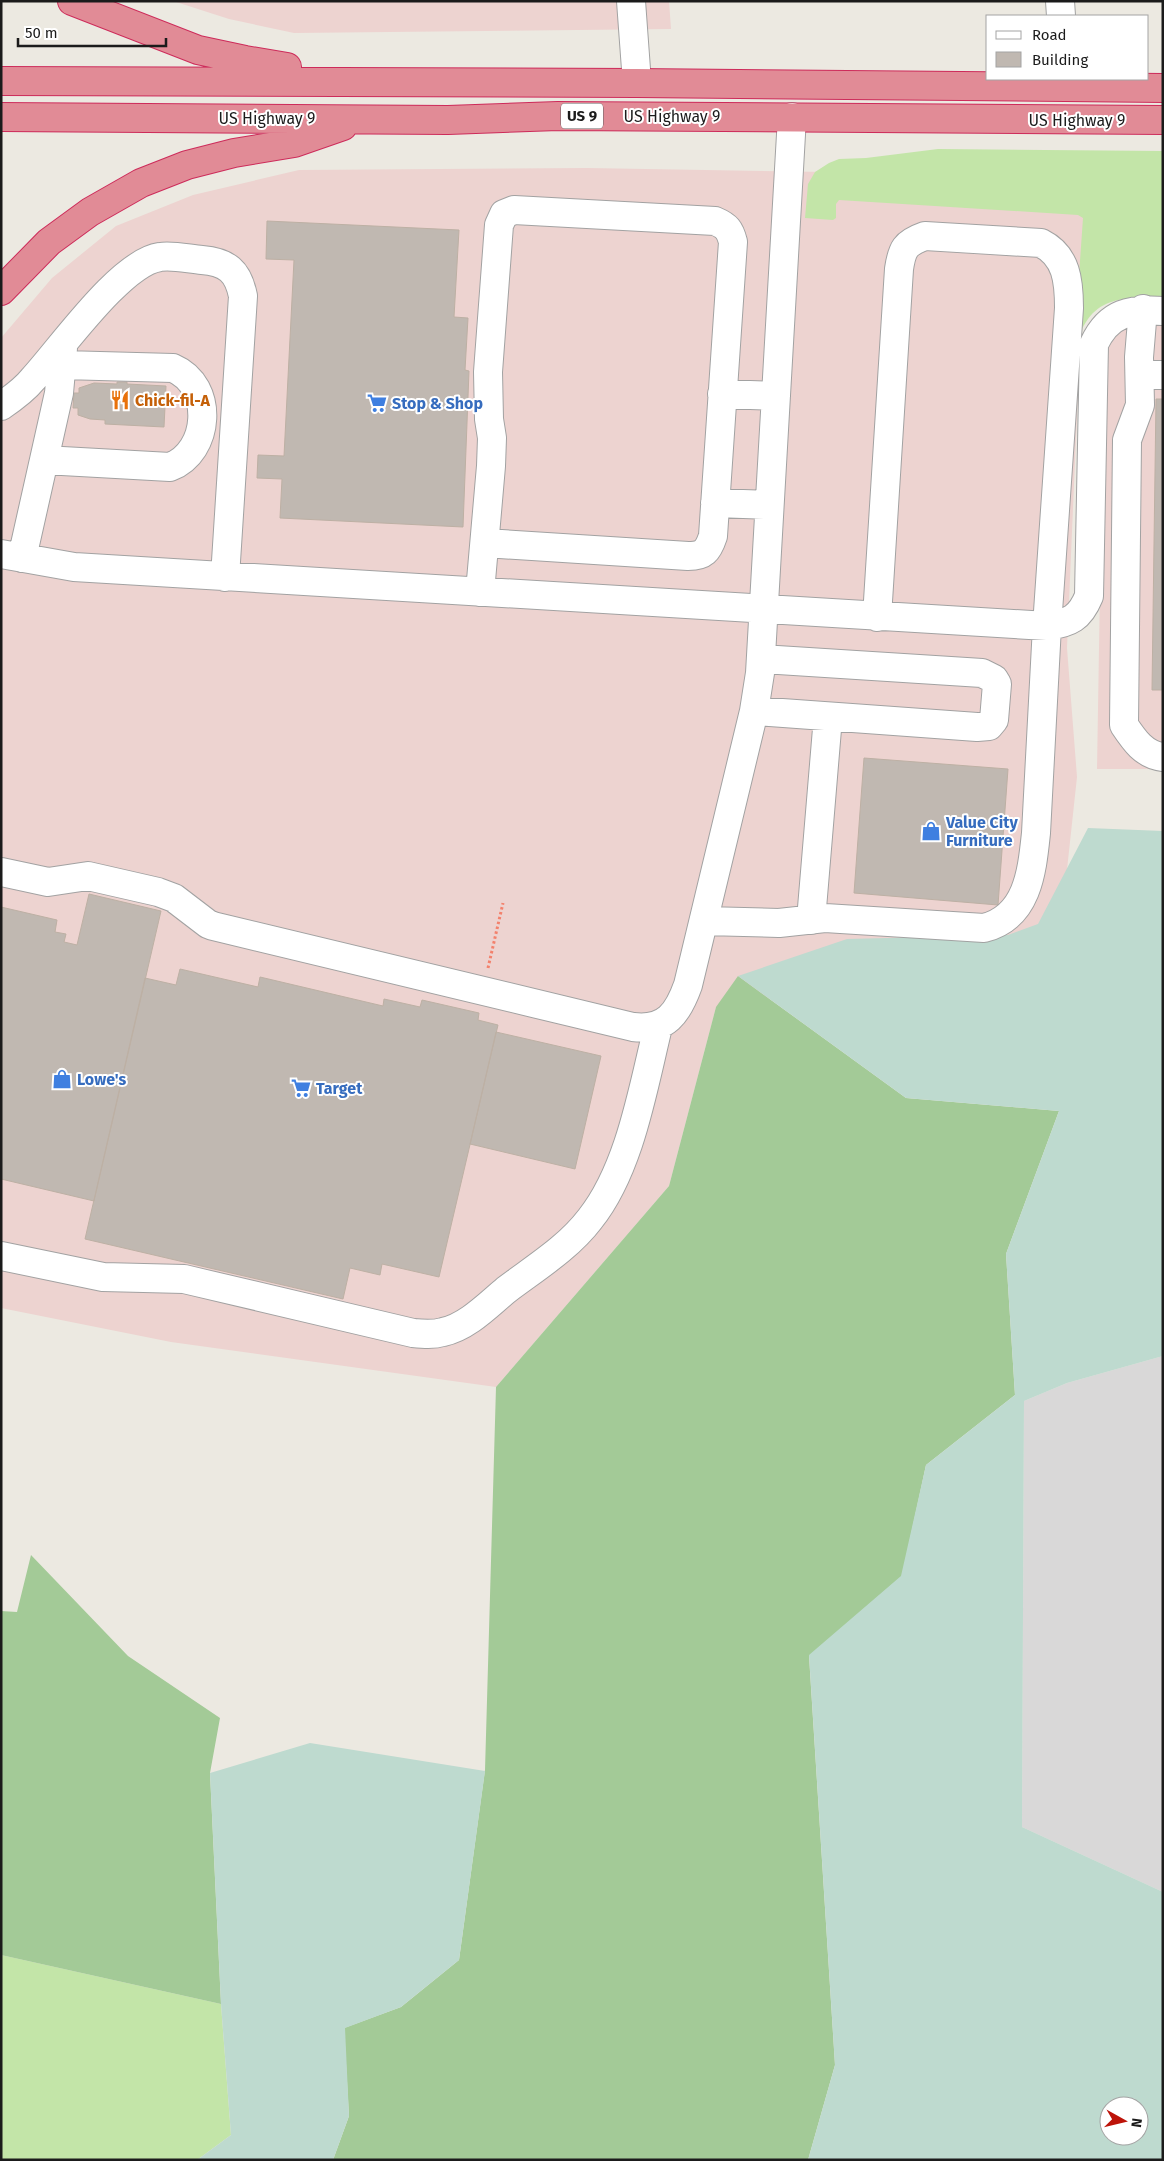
<svg xmlns="http://www.w3.org/2000/svg" width="1164" height="2161" viewBox="0 0 1164 2161" font-family="'Fira Sans',sans-serif">
<rect width="100%" height="100%" fill="#ece9e1"/>
<!-- residential -->
<path fill="#d9d8d8" d="M1163,1356V1892L1022,1827L1024,1401L1067,1383Z"/>
<!-- commercial -->
<path fill="#edd3d0" d="M173,1H669L671,29L294,33L229,19Z
M1128,158L1163,159V769H1097L1104,346L1123,326Z
M587,168L827,172L1089,207L1082,299L1067,648L1077,777L1058,953L716,1007L669,1186L496,1387L171,1342L1,1308V338L52,278L116,226L193,195L299,170Z"/>
<!-- grass -->
<path fill="#c3e5a8" d="M938,149L1163,151V300C1136,298 1106,294 1088,319C1082,327 1078,338 1074,347L1083,218L1078,215L839,200L836,204V218L833,220L805,218L808,184L815,172L829,163L839,159L866,158Z
M1,1955L221,2004L231,2135L197,2160H1Z"/>
<!-- forest -->
<path fill="#a3ca97" d="M738,976L906,1098L1059,1111L1006,1254L1015,1395L926,1465L902,1576L809,1656L835,2065L808,2160H333L349,2116L344,2028L401,2007L459,1960L485,1770L496,1387L669,1186L716,1007Z
M31,1555L128,1656L220,1718L210,1773L221,2004L1,1955V1611L17,1612Z"/>
<!-- wetland -->
<path fill="#bedacf" fill-rule="evenodd" d="M1088,828L1163,831V1356L1067,1383L1024,1401L1022,1827L1163,1892V2160H808L835,2065L809,1655L901,1576L926,1465L1015,1395L1006,1254L1059,1111L906,1098L738,976L847,939L1008,935L1038,924ZM1109,2106H1139V2136H1109Z
M310,1743L485,1771L459,1960L401,2007L345,2028L349,2116L333,2160H197L231,2135L221,2004L210,1773Z"/>
<!-- building -->
<path fill="#c0b8b1" stroke="#bdb0a4" d="M267,221L459,230L454,317L468,318L465,370L469,371L463,527L280,518L282,479L257,478L258,455L284,456L294,260L266,259Z
M117,382H127V384L166,386L164,427L105,424V420L90,419L78,415V408H73L74,393H79V388L94,383L117,384Z
M1156,399H1163V690H1152Z
M864,758L1008,769L998,905L854,893Z
M89,894L161,911L94,1201L1,1179V907L57,920L55,932L66,934L64,942L77,945Z
M180,969L258,987L260,977L383,1006L384,999L420,1007L422,1000L479,1013L478,1020L498,1025L439,1277L382,1264L380,1275L350,1268L343,1299L85,1239L145,978L176,985Z
M496,1032L601,1056L575,1169L470,1144Z"/>
<g fill="none" stroke-linecap="round" stroke-linejoin="round">
<defs>
<path id="minor" d="M631,1L637,83
M1060,1L1061,16
M1143,309L1139,357L1140,405L1127,440L1124,725C1134,740 1144,755 1163,757
M1140,375H1163
M722,394L776,396
M1,406C13,398 24,390 33,379C60,350 121,262 160,257C173,255 189,259 202,260C227,262 238,271 243,296L225,577
M44,460L170,467C210,452 215,386 173,368L63,365
M715,503L769,505
M1,554L74,567L1047,626C1070,623 1080,618 1089,596L1094,344C1109,312 1130,309 1163,311
M22,558L59,393L63,348
M480,592L491,466L492,438L489,419L488,372L499,225L504,214L514,210L715,221C727,226 730,230 733,242L713,536C708,551 704,556 688,556L485,543
M754,711L977,727L989,726L994,720L997,684L994,679L982,673L761,659
M1,872L48,882L88,876L158,892L174,898L208,924L213,926L633,1027C666,1031 678,1013 688,985L754,711L760,673L792,117
M811,920L828,717
M704,921L779,923L825,918L984,928C1028,917 1032,871 1036,833L1047,626L1069,308C1069,282 1067,256 1041,243L925,236C905,243 902,249 899,269L877,617
M1,1256L103,1277L184,1279L413,1333C423,1334 433,1335 443,1332C467,1327 488,1305 506,1290C535,1268 568,1248 590,1219C630,1169 643,1088 658,1027"/>
<path id="highway" d="M72,1L198,50L245,60L287,67
M1,81L637,83L1163,88
M1,117L448,120L558,116L1163,120
M1,291L49,242L90,212L141,183L187,165L234,153L294,143L343,126"/>
</defs>
<!-- minor casing -->
<use href="#minor" stroke="#a2a2a2" stroke-width="30"/>
<!-- highway casing -->
<use href="#highway" stroke="#cd2b5a" stroke-width="30"/>
<!-- path -->
<path stroke="#f3816c" stroke-width="3" stroke-dasharray="2.5 2.5" stroke-linecap="butt" d="M488,968L503,903"/>
<!-- minor -->
<use href="#minor" stroke="#fff" stroke-width="28"/>
<!-- highway -->
<use href="#highway" stroke="#e18b96" stroke-width="28"/>
</g>
<!-- icons -->
<defs>
<symbol id="restaurant-bare" viewBox="-9 -9 18 18"><path d="M-5-6h1v4h1v-4h1v4h1v-4h1v5L-1.5 .5V6h-2V.5L-5-1ZM5-6V6H3V1.5H1.5Q1.5-4 5-6Z" fill="#e8710a" stroke="#fff" stroke-width="2.5" paint-order="stroke"/></symbol>
<symbol id="supermarket-bare" viewBox="-9 -9 18 18"><path d="M-6-5.5h2.5l.6 2H6L4.5 2H-2.5L-4.4-4H-6ZM-1.5 3.2a1.3 1.3 0 1 0 .1 0ZM3 3.2a1.3 1.3 0 1 0 .1 0Z" fill="#3f7fe0" stroke="#fff" stroke-width="2.5" paint-order="stroke"/></symbol>
<symbol id="shop-bare" viewBox="-9 -9 18 18"><path d="M-5-2.5h2.3a2.7 3.5 0 0 1 5.4 0H5L5.5 6h-11ZM-1.5-2.5h3a1.5 2.3 0 0 0-3 0Z" fill="#3f7fe0" stroke="#fff" stroke-width="2.5" paint-order="stroke"/></symbol>
</defs>
<g fill-rule="evenodd">
<use href="#restaurant-bare" x="106" y="386" width="28" height="28"/>
<use href="#supermarket-bare" x="363" y="389" width="28" height="28"/>
<use href="#shop-bare" x="917" y="817" width="28" height="28"/>
<use href="#shop-bare" x="48" y="1065" width="28" height="28"/>
<use href="#supermarket-bare" x="287" y="1074" width="28" height="28"/>
</g>
<g text-anchor="middle" dominant-baseline="central" stroke-width="4" stroke-linejoin="round" paint-order="stroke">
<!-- shield labels -->
<rect fill="#fff" stroke="#5f5f5f" stroke-width="1" x="561" y="103.5" width="42" height="25" rx="4"/>
<g font-size="15" font-weight="bold" fill="#1b1b1b">
<text x="582" y="116">US 9</text>
</g>
<!-- street labels -->
<g font-size="16" fill="#1b1b1b" stroke="#fff">
<text x="672" y="116">US Highway 9</text>
<text x="267" y="118">US Highway 9</text>
<text x="1077" y="120">US Highway 9</text>
</g>
<!-- food labels -->
<g font-size="16" font-weight="bold" fill="#c56008" stroke="#fff" text-anchor="start">
<text x="135" y="400">Chick-fil-A</text>
</g>
<!-- shop labels -->
<g font-size="16" font-weight="bold" fill="#366cbe" stroke="#fff" text-anchor="start">
<text x="392" y="403">Stop &amp; Shop</text>
<text x="946" y="822">Value City<tspan x="946" dy="18">Furniture</tspan></text>
<text x="77" y="1079">Lowe's</text>
<text x="316" y="1088">Target</text>
</g>
</g>
<!-- border -->
<rect width="1164" height="2161" fill="none" stroke="#1b1b1b" stroke-width="5"/>
<!-- legend -->
<rect x="986" y="15" width="162" height="65" fill="#ffffff" stroke="#a4a4a4"/>
<rect x="996" y="31" width="25" height="8" fill="#ffffff" stroke="#a4a4a4"/>
<text x="1032" y="40" font-size="15" fill="#1b1b1b">Road</text>
<rect x="996" y="52" width="25" height="15" fill="#c0b8b1" stroke="#a4a4a4"/>
<text x="1032" y="65" font-size="15" fill="#1b1b1b">Building</text>
<!-- north arrow -->
<g transform="translate(1124 2121) rotate(98)"><circle r="24" fill="#ffffff" stroke="#a4a4a4"/>
<path d="M0-4L9 19L0 12L-9 19Z" fill="#bd1309"/>
<text y="-8" font-size="14" font-weight="bold" text-anchor="middle" fill="#1b1b1b">N</text>
</g>
<!-- scale -->
<path d="M18 38v8h148v-8" fill="none" stroke="#1b1b1b" stroke-width="2.5"/>
<text x="25" y="38" font-size="15" fill="#1b1b1b" stroke="#ffffff" stroke-width="4" paint-order="stroke">50 m</text>
</svg>
